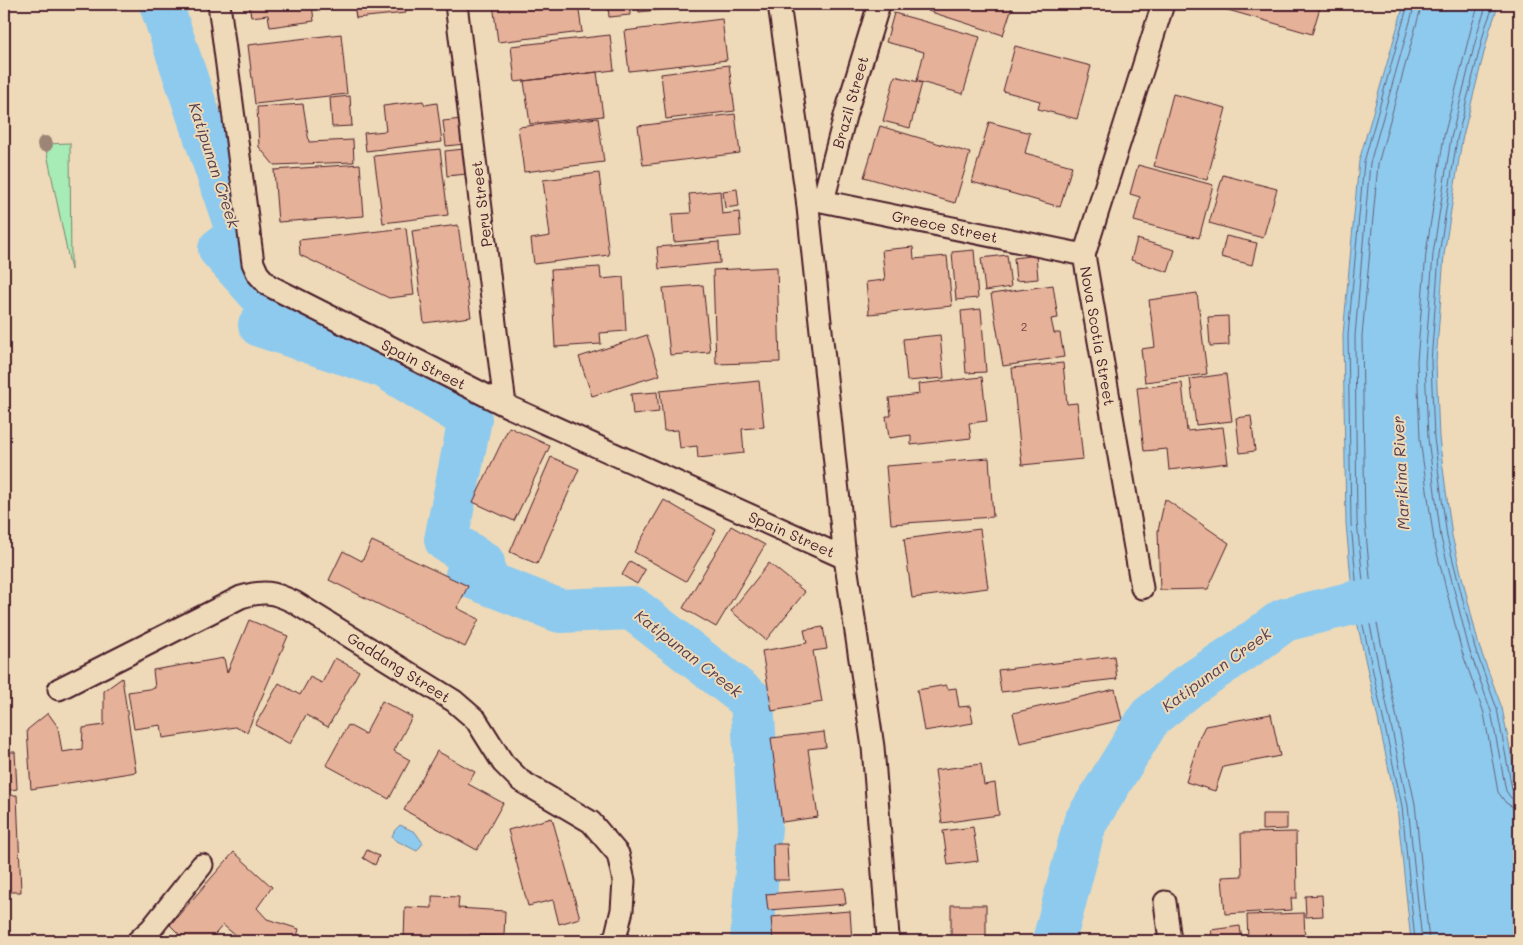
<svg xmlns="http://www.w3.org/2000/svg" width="1523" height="945" viewBox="0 0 1523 945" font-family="Mali,sans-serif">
<rect width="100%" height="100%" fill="#eedab8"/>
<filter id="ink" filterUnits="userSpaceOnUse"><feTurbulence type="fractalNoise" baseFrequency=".02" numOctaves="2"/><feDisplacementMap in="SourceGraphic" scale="10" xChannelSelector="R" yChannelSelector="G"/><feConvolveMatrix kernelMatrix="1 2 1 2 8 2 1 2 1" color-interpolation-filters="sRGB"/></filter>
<g filter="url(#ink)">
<!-- green -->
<path fill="#a7ebb6" stroke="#788570" d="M70,143L71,270L45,144Z"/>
<!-- water -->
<path fill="#8ecaee" stroke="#7386a0" d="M1404,4H1499L1490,29L1462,140L1444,255L1436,362L1439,438L1452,536L1479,646L1502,708L1516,780L1519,826V941H1411L1397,807L1353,603L1346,523L1343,335L1359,161Z
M400,825L415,832L423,843L417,851L395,840L392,836L395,830Z"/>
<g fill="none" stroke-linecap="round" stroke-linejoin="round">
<!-- shore -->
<path stroke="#656379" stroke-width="1" d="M1408,4L1364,162L1348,335L1351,523L1358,602L1402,806L1415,941
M1415,4L1370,163L1355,336L1357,522L1365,601L1408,806L1422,941
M1422,4L1378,164L1362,336L1365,522L1372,600L1415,804L1429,941
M1479,4L1472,25L1444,136L1426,253L1417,361L1420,439L1434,541L1462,652L1484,713L1498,792L1506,803L1513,807H1519
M1487,4L1479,27L1451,138L1433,254L1425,362L1428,439L1441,538L1469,649L1491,711L1506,791L1511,798L1519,800
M1494,4L1485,28L1457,139L1439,255L1431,362L1434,438L1447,537L1475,648L1497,709L1512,789L1515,793H1519"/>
<!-- river -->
<path stroke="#8ecaee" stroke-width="44" d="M161,4L239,236L220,249L279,315L260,325L384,366L470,419L446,540L483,563L467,575L560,611L632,608L752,701L760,827L752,941
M1054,941L1085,823L1150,717L1191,684L1253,643L1284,620L1353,603L1407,600"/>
</g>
<!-- building -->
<path fill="#e5b198" stroke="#4a1f2b" d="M249,4H312L314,21L270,27L268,15L251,17Z
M354,4H405L406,13L356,18Z
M493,4H578L582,32L498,42Z
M608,4H629L630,15L609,17Z
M638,4H711L639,12Z
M930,4H1013L1003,35L928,11Z
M1207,4H1321L1312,34Z
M894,13L980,37L963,94L917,81L924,52L886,42Z
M722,19L727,60L629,71L624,31Z
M341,34L347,94L255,104L248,45Z
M610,35L614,70L515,82L511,46Z
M1015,46L1091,66L1077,119L1038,109L1040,101L1003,91Z
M729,65L735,111L666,119L661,74Z
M597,72L603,116L530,124L524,81Z
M895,76L922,83L910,128L883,121Z
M1173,94L1226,108L1207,180L1154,166Z
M350,96L352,126L332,127L330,98Z
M423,101L425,105L437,103L442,142L366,151L364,133L386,131L383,106Z
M303,104L309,142L353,140L354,162L274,165L259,147L257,107Z
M735,114L740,153L643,165L638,126Z
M598,118L604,162L524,172L518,127Z
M462,119L465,144L446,146L443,121Z
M989,122L1030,133L1025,153L1072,166L1060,207L972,182Z
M880,126L970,153L955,203L864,177Z
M440,149L448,215L383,223L374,156Z
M464,149L467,174L447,176L445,151Z
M360,164L364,216L278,222L274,170Z
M1138,165L1213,185L1199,238L1134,221L1140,197L1130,194Z
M599,173L609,255L534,264L531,239L550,236L543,180Z
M1223,175L1277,189L1263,238L1209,223Z
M737,189L739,206L725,208L723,191Z
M720,191L722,214L739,212L741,236L674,242L672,214L691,213L689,194Z
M458,225L471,317L424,323L412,231Z
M406,228L414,295L389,298L300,255L299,240Z
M1226,236L1257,243L1252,265L1221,257Z
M1137,239L1175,250L1168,272L1131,260Z
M719,242L720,263L659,269L657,247Z
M913,247L914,259L947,256L952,306L869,314L866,282L885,280L882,250Z
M974,250L978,298L956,300L952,252Z
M1007,255L1011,287L985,291L981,258Z
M1036,255L1038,279L1016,281L1014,258Z
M600,267L601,279L623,277L626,331L600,333L601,344L555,347L551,270Z
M777,267L780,362L716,364L713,270Z
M703,285L710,352L670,355L663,288Z
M1053,285L1058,318L1051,319L1054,333H1060L1064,357L1003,366L991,294Z
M1197,293L1207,374L1145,382L1141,349L1155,347L1149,300Z
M981,309L986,372L966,373L961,311Z
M1228,316L1229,345L1210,346L1208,317Z
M647,335L660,375L592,396L579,357Z
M940,335L944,378L907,381L903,339Z
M1063,363L1067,404L1077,403L1083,459L1022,465L1012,368Z
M1226,374L1232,421L1196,425L1190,379Z
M982,377L987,421L969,423L971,438L911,445V435L889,438L886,416H891L889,398L919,394L918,384Z
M759,381L764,427L742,429L744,453L698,458L697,446L680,448L678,430L664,431L660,391Z
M1182,383L1187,431L1223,427L1228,463L1169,470L1167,449L1144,451L1137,388Z
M657,392L659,412L633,415L631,394Z
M1251,416L1255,451L1240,453L1236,418Z
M509,427L550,446L514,521L473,502Z
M551,457L579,469L537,564L510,552Z
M989,458L993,517L891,524L886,466Z
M1165,499L1229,543L1208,589L1160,590L1158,531Z
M664,500L716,530L686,581L634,552Z
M731,526L765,545L716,627L683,608Z
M980,529L988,588L912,598L904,539Z
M372,541L468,586L457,608L479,619L465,647L329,580L343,551L362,561Z
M630,561L645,570L637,584L622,575Z
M769,563L805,592L766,640L731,611Z
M249,620L288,636L247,732L235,727L163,738L161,725L134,729L128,692L155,688L153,670L224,658L227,673Z
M823,627L827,649L813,651L822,702L772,711L762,651L807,643L804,630Z
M1114,656L1117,679L1001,692L998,670Z
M335,658L359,671L328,727L306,715L290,744L255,725L279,683L300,695L310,677L322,683Z
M122,678L136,772L31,789L27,730L48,713L58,727L62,752L82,749L83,728L104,725V691Z
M946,685L948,689L956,688L959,707L970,706L973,723L924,731L917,690Z
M1115,689L1122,720L1020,743L1013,713Z
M382,701L412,717L394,751L410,760L389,799L326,765L348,725L365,734Z
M1271,714L1280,756L1223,767L1215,791L1186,782L1200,736L1205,726Z
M824,732L826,747L808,749L818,817L782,822L771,738Z
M437,751L475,772L468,784L503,803L477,850L404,810Z
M4,752H15L17,789L4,791Z
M981,764L984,785L995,783L999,815L942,823L935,770Z
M17,795L21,892H4V796Z
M1262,814H1287V829L1262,830Z
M552,818L580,918L559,924L553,900L528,906L508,830Z
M973,827L978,861L948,865L943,831Z
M1296,832L1297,898H1291L1292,910L1225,914L1222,877L1242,876L1241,833Z
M773,844H787L789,880H774Z
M367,850L379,856L375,865L363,858Z
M234,852L272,887L257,908L267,919L299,929L296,941H242L223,925L209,941H186L170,925Z
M844,888L846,904L768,910L766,894Z
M1322,895L1323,916L1306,917L1305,896Z
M432,896L459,897L458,908L505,911L504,936L469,935V941H404L405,907L432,908Z
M951,905H986V941H951Z
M850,911L852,941H773L771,917Z
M1304,913L1305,941H1248L1247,915Z
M1240,926L1242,941H1213L1211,930Z"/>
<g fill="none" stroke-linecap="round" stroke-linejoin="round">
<defs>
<path id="minor" d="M219,4L253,263L258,274L268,285L505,405L845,558
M456,4L505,405
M779,4L807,198L845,558L873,747L888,936V941
M807,198L1084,255
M823,201L845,116L879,4
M1142,588L1084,255L1163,4
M59,689L241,597C264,590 273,592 294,602L454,701L476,720L503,763L521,781L591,822L618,854L624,881L622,910L616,935L612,941
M1165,902L1170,941
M138,941L151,929L202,865"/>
</defs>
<!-- minor casing -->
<use href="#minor" stroke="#4a1f2b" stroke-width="25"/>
<!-- minor -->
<use href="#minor" stroke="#eedab8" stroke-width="21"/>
</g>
<!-- trees -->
<circle fill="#9c8476" cx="45" cy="144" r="8"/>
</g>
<g text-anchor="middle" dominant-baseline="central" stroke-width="4" stroke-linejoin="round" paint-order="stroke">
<!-- number labels -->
<g font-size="12" fill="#714446">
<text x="1024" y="326">2</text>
</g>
<!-- street labels -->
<g font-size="15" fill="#4a1f2b" stroke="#eedab8">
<text transform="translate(850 102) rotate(-74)">Brazil Street</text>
<text transform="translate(481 204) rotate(-97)">Peru Street</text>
<text transform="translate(945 226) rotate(12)">Greece Street</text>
<text transform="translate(1098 336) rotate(80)">Nova Scotia Street</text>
<text transform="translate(424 364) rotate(27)">Spain Street</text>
<text transform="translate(792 534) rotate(24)">Spain Street</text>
<text transform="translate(399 667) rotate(32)">Gaddang Street</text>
</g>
<!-- water labels -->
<g font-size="16" font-style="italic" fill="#584152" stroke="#eedab8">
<text transform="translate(215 165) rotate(72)">Katipunan Creek</text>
<text transform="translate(1400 473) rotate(-93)">Marikina River</text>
<text transform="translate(689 653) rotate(38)">Katipunan Creek</text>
<text transform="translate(1216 669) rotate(-36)">Katipunan Creek</text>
</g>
</g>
<!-- margin -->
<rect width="1523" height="945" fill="none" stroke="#eedab8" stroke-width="20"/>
<rect x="10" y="10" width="1503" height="925" fill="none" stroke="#4a1f2b" stroke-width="2" filter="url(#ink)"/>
</svg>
